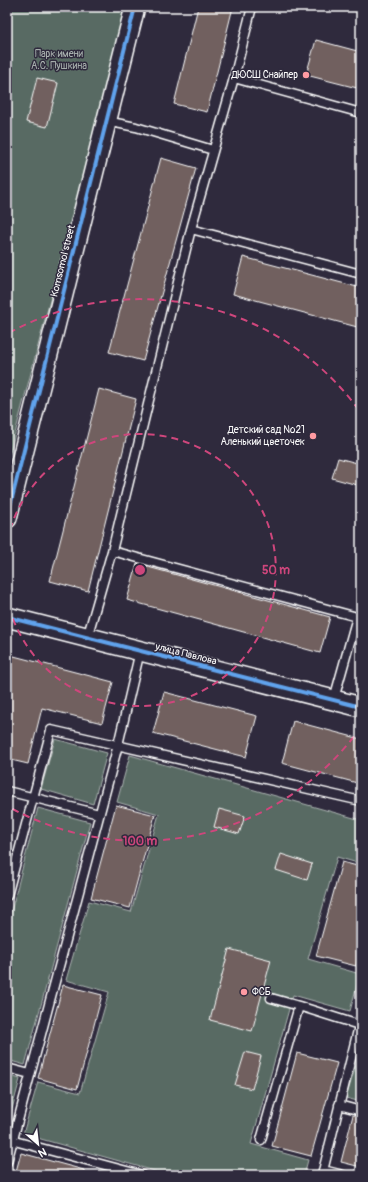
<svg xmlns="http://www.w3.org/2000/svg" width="368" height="1182" viewBox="0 0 368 1182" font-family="Pangolin,sans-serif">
<rect width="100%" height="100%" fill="#2f2a3d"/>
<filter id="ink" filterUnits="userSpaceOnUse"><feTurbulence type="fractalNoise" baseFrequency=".025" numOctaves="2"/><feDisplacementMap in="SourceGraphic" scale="8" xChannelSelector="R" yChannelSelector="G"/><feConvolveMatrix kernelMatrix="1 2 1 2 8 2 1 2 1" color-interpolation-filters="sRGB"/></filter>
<g filter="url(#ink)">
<!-- green -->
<path fill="#596b64" stroke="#acb5b2" d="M7,7H127L7,464Z
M55,739L107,753L93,804L41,789Z
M130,755L361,820V864L337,857L308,959L360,974L350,1011L293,995L251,1144L308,1160L304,1175H169L23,1134L38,1082L80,1093L109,992L66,980L89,901L131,912L159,814L117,802Z
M38,808L90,822L25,1065L7,1060V927Z
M361,1048V1102L346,1098Z
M7,1075L20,1079L7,1128Z"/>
<!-- building -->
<path fill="#71615e" stroke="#fff" d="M198,7H233L207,112L174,104Z
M316,40L361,52V89L306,75Z
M37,78L58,83L47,127L26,122Z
M161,158L196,168L143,361L109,352Z
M243,257L361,288V328L233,294Z
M99,389L136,399L88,591L50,581Z
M338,458L361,464V486L332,478Z
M137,564L330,617L320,653L127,600Z
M10,655L113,682L102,723L42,708L28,764L7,759V666Z
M164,692L257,716L246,757L153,733Z
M293,721L361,739V784L282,763Z
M116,805L155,815L130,908L91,898Z
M219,809L245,816L239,834L214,827Z
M281,854L312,864L307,880L276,870Z
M342,862L361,867V946L356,966L316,956Z
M229,949L271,960L252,1031L210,1020Z
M63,985L102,995L77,1089L38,1078Z
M245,1052L261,1056L252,1089L235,1085Z
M297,1053L337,1063L311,1156L272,1146Z
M353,1115L361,1116V1167L341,1162Z
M21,1153L84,1170V1175H15Z"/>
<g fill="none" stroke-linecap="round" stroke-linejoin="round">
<defs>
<path id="service" d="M252,7L234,78L361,113
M106,121L136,127L213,150
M191,229L361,274
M112,551L361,618
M87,638L112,551L191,229L234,78
M334,699L357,617L360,615
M7,791L99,814
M7,896L51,730L361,801
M271,998L299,1006
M7,1068L30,1074
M339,1105L361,1111
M7,1139L142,1175
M261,1140L299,1006L359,1025
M7,1162L118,745L140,651
M323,1170L343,1175
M322,1175L361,1018"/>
<path id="tertiary" d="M7,518L135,7
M7,617L361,707"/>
</defs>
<!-- service casing -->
<use href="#service" stroke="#fff" stroke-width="11"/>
<!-- tertiary casing -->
<use href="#tertiary" stroke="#fff" stroke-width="22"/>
<!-- service -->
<use href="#service" stroke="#2f2a3d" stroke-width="8"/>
<!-- tertiary -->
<use href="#tertiary" stroke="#2f2a3d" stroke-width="19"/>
<defs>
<path id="cycleway" d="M7,518L135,7
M7,617L361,707"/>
</defs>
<!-- cycleway casing -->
<use href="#cycleway" stroke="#2f2a3d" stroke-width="6"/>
<!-- cycleway -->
<use href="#cycleway" stroke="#60a3ed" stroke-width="4"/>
</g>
</g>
<!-- distance rings -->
<g fill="none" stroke="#ce467c" stroke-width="2" stroke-dasharray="7 5">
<path d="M7 541A136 136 0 1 1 7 599"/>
<path d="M361 727A271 271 0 0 1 9 807M9 333A271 271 0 0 1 361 413"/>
</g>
<!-- markers -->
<g fill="#ff9aa2" stroke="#2f2a3d" stroke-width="1.5">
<circle cx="306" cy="75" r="4"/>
<circle cx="313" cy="436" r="4"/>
<circle cx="244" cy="992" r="4"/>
</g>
<g text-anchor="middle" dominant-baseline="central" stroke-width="3" stroke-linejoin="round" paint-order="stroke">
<!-- park labels -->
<g font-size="10" fill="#acb5b2" stroke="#2f2a3d">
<text x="59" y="54">Парк имени<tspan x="59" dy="12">А.С. Пушкина</tspan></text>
</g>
<!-- poi labels -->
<g font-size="10" fill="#fff" stroke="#2f2a3d" text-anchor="end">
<text x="298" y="75">ДЮСШ Снайпер</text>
<text x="305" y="430">Детский сад №21<tspan x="305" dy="12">Аленький цветочек</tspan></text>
<text x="252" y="992" text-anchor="start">ФСБ</text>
</g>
<!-- street labels -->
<g font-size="10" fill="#fff" stroke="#2f2a3d">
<text transform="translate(63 261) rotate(-76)">Komsomol street</text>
<text transform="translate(186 654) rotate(14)">улица Павлова</text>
</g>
</g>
<circle cx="140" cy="570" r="6" fill="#ce467c" stroke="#2f2a3d" stroke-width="2"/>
<g font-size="12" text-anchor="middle" font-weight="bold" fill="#ce467c" stroke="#2f2a3d" stroke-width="3" stroke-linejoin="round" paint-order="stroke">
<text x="276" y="574">50 m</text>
<text x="140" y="845">100 m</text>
</g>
<!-- margin -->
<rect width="368" height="1182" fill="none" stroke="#2f2a3d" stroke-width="24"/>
<rect x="12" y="12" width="344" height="1158" fill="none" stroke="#fff" stroke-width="1.5" filter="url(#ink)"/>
<!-- north arrow -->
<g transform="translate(38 1144) rotate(152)" stroke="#2f2a3d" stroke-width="3" paint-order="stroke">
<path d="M0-3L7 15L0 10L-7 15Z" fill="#ffffff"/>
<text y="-6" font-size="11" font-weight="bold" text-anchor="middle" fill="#ffffff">N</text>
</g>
</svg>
